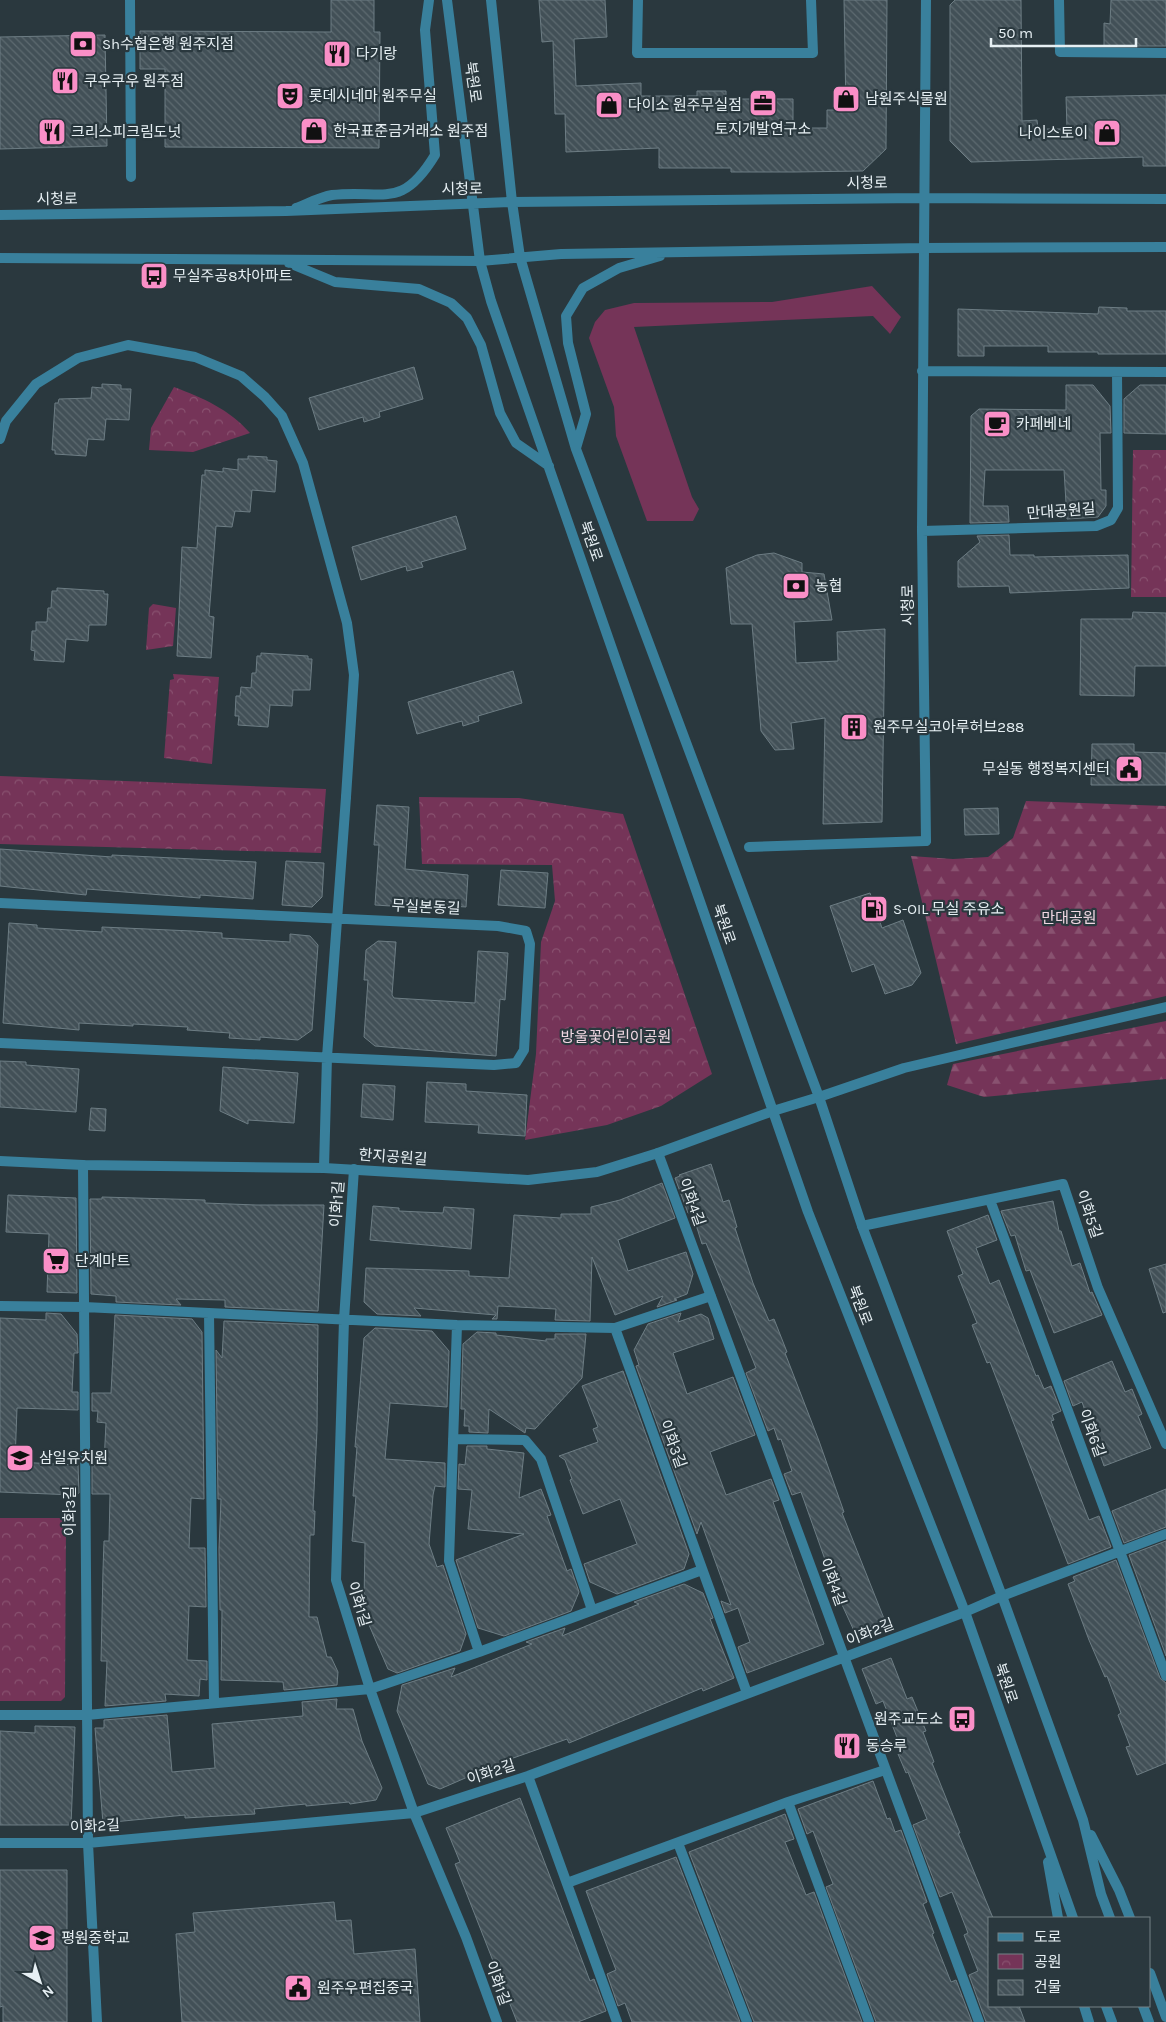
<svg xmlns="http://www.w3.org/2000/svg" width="1166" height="2022" viewBox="0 0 1166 2022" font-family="Karla,'Noto Sans KR',sans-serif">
<defs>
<pattern id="forest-firs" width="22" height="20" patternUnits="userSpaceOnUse" patternTransform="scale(1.25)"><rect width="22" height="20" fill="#753458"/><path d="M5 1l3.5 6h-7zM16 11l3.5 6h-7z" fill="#895270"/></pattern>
<pattern id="park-crowns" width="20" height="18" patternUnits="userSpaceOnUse" patternTransform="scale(1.25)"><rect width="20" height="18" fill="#753458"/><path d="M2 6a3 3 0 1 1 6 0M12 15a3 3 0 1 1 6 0" fill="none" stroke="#895270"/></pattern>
<pattern id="building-back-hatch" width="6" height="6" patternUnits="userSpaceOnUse" patternTransform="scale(1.25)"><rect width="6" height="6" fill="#425057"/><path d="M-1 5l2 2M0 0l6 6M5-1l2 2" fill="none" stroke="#5d6a70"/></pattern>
</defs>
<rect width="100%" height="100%" fill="#2a383e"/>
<!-- grass -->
<path fill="#753458" d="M872,286L901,317L890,334L873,316L634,327L692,497L699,509L693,521H647L616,436L614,407L589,338L595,322L605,310L634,303L772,302Z"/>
<!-- forest -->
<path fill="url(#forest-firs)" d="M1026,801L1166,806V996L956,1044L911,856L953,859L988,857L1013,838Z
M1166,1021V1079L984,1097L947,1085L953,1064Z"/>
<!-- park -->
<path fill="url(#park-crowns)" d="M174,387C203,398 229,409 250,433L193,452L149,450L151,428Z
M1133,450H1166V597H1131Z
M153,604L176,608L173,646L146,650L149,608Z
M173,674L219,677L212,764L164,758L170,680L174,679Z
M0,776L326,789L321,853L0,844Z
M419,797L519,798L623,814L712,1074L661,1106L607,1125L525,1140L536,1054L541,942L555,901L552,865L422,864Z
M0,1518H62L66,1522L65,1697L61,1701H0Z"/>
<!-- building -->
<path fill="url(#building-back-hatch)" stroke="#6d7d84" d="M331,0H374V32H380L379,148L165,147V69H140V31L331,32Z
M539,0H605L607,37L574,39L576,86L641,83V96H697V91H726V99H793V128H827V110H846L844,0H887L886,149L863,171L795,172H731V168H659V148L566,152L565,114H555L553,41L542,42Z
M955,0H1021L1022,121L1037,120L1038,129H1067L1066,97L1166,95V166H1143V157L971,162L950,141V5Z
M1111,0H1166V46H1104V23L1110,24Z
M105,35L107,146L0,149V37Z
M1099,307L1127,308V311H1166V354H1098V352H1048V346H984V356H958V309L1098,314Z
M414,367L423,399L379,412L380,417L364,422L363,417L319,430L309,398Z
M102,384L121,385V389H131L129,420L106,419L104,440L88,439L86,456L55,454V450H52L55,403H58L59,399L91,398L92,387L102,388Z
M1066,385H1093L1110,406L1111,433H1100L1101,490H1106V506L1098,517L1067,519L1064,470H985L983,506H1008L1009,522L970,523L971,416L979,409L1066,410Z
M1140,385H1166V434L1124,433V399Z
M248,456L267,457V460L277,461L275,492L252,490L250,512L235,511L232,527L216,526L209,616L214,617L211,658L177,656L182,547L197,548L202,475H205V470L223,472V468L238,470V459H248Z
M456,516L466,549L421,562L423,567L407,571L406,566L361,580L352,547Z
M1009,535L1010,555H1034V557L1128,555L1129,588L1010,593L1009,586L958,587V561L980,542L977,536Z
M774,553L802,563V572L824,574L832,620L794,622L796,663L838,661L837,632L885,629L882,822L823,824L825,718L791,723L794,749L775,750L761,731L752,624H731L726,568L757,555Z
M57,588L104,591V594H108L106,625H89L88,641L66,639L64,662L34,660L35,651L31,650L32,631H36V622H47L48,608H51L52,591H57Z
M1133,612L1166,613V666H1135L1134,696L1080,695L1081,619H1132Z
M261,653L308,656V659H312L310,690H293L292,706L270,705L268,727L238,725L239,716H235L236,696H240L241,687L251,688L252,673H256L257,656H261Z
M513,671L522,703L478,716L479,721L463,726L462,721L417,734L408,702Z
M1092,744H1134V752L1166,753V785H1091Z
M377,805L409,807L405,869L468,875L466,907L407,903V907L375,905L379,845H374Z
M998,808L999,834L965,835L964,809Z
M0,849L112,857V855L256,862L253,899L200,895V898L87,889L86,895L0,886Z
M286,861L324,863L322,897L312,907L282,905Z
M501,870L548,873L545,908L498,905Z
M870,893L882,928L903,920L921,973L912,985L885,994L874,964L852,972L830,906Z
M9,923L37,925V928L102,932V927L192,931L222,933V938L290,942V934L310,936L318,945L312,1030L298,1040L260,1037V1040L229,1038L230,1033L187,1030L188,1027L133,1024V1026L79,1023V1030L3,1023Z
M378,941L396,942L392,995L394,998L475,1003L478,951L508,953L505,1000L500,999L496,1056L375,1046L364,1037L368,980H364L366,950Z
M0,1061L26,1062V1065L79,1069L76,1112L0,1107Z
M223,1067L298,1073L294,1123L248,1120V1124L220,1111Z
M427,1082L466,1084V1091L527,1095L525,1136L478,1133L479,1125L425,1122Z
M363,1084L395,1086L393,1120L361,1117Z
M91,1108L106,1109L105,1131L89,1130Z
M711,1164L723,1202L729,1200L737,1227L735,1228L753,1283L769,1321L774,1319L787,1352L785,1353L819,1441L844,1512L842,1513L885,1621L855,1633L838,1596L801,1492L792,1495L784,1474L792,1471L781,1439L778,1440L774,1428L768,1431L746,1373L756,1368L706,1243L702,1244L692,1212L688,1213L675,1178L680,1176L679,1175Z
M662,1183L675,1218L618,1240L628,1271L686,1252L693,1274L687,1294L674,1299L677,1300L657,1307L663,1296L615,1315L592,1257L590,1321L555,1320L556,1309L498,1306L497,1319H492L496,1315L414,1308L421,1316L377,1314L364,1302L366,1268L469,1271V1276L509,1278L514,1215L561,1218V1214H591V1207L620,1200Z
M8,1195L76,1198L77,1293L47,1292L49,1234L6,1232Z
M102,1197L205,1200V1203L256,1205H324L318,1311L225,1307V1300L176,1299L181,1305L116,1302V1296L91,1294L90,1199H102Z
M1053,1201L1059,1231H1061L1072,1266L1080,1263L1090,1293L1092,1292L1102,1315L1054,1333L1030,1270L1026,1271L1015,1235L1011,1236L1001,1211Z
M373,1206L399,1208V1211L443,1213L444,1207L474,1209L471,1249L370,1240Z
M988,1215L997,1240L976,1248L990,1284L999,1280L1036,1376L1038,1375L1044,1389L1051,1386L1061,1411L1052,1415L1054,1420L1051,1421L1067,1463L1089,1520L1099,1516L1111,1547L1068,1564L990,1362L987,1363L972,1325L977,1323L958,1276L963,1274L947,1231Z
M1166,1264V1312L1163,1313L1149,1269Z
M46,1313L61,1314L77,1334L78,1353H74L72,1392H78V1410L17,1408L15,1462L78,1465L79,1493L75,1495L0,1492V1318L46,1320Z
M681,1313L678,1322L701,1314L708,1318L714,1339L673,1353L687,1394L733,1377L755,1435L710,1452L726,1495L771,1479L779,1500L773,1502L824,1644L747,1673L738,1647L750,1642L738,1608L725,1613L721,1601L731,1605L701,1522L697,1534L636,1366L639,1365L634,1350L648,1324Z
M115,1315L192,1319L202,1332L204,1499L191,1498L189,1548H205L206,1607L189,1606L187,1660L207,1661V1680L200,1679L199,1696L165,1694L166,1701L105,1706L107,1661H101L103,1570L104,1541H109L110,1494H92V1465L101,1466V1463H104L106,1423L97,1422L98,1411H92V1393H111Z
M224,1321L318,1325L317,1430L313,1511H315L314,1535H310L309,1617H317L327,1657H331L338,1672L337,1685L284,1690L283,1682L221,1680L222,1610H220L219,1549L221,1499H218L216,1350L222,1358Z
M375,1328L432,1331L449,1351L447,1407L390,1403L385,1459L445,1463V1487L435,1486L433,1495L429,1544L437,1567L443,1565L466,1634L460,1651L397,1673L388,1669L360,1604L364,1603L365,1543L352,1541L356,1496H353L357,1447H355L364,1338Z
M477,1332L496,1333V1335L546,1341V1339H555V1334H586L582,1378L535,1429L526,1428L525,1433L489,1409L488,1433L469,1432V1426H464L465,1409H461L463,1344Z
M1112,1361L1125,1392L1132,1389L1142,1414L1138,1416L1151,1448L1104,1466L1082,1402L1073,1406L1064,1381Z
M623,1371L689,1554L684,1569L617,1594L590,1582L584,1564L637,1544L620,1499L583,1514L570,1480L572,1479L565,1460L559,1456L598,1442L593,1429L598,1427L582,1386Z
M467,1446H487V1449L524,1453L519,1498L541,1489L551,1515L547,1516L567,1571L571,1569L579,1592L571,1611L504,1636L478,1628L456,1560L524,1534L468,1529L472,1490L458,1489L459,1464L465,1465Z
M1166,1489V1527L1124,1543L1112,1511Z
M1166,1541V1656L1129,1555Z
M1116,1560L1160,1678L1166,1683V1763L1137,1775L1126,1747L1130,1746L1118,1715L1121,1713L1107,1676L1105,1677L1089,1640L1068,1584L1075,1581L1073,1577Z
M684,1584L703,1593L713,1618L710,1619L734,1678L703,1691L702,1688L569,1743L567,1739L502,1762L440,1789L428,1784L397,1711L402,1685L455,1668L451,1677L532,1644L526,1642L565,1628L562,1636L639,1604L634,1602Z
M891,1658L907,1699L912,1697L926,1731L923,1732L934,1762L932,1763L960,1833H958L993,1918H990V2006H1019L1025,2022H986L969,1975L978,1971L964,1935L968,1933L952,1892L940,1897L913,1825L927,1819L908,1772L906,1773L898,1754L903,1753L883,1701L876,1704L862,1669Z
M337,1699L336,1709H353L362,1741L382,1788L376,1800L350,1804L349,1802L306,1806V1804L254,1809L255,1814L185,1818V1815L103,1823L95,1728H104V1720L167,1715L172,1772L215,1768L212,1724L303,1716L302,1702Z
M35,1726L75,1727L71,1825H0V1731L35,1733Z
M873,1781L887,1819L890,1818L895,1832L901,1830L927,1902L923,1904L934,1933L932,1934L951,1982L956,1980L972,2022H876L826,1887L833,1884L813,1831L807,1834L798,1809Z
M520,1798L590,1981L594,1979L606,2011L578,2022H517L455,1864L460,1862L446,1828Z
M785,1814L794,1839L785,1842L806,1895L814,1892L862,2022H754L689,1852Z
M676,1857L740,2022H632L625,2003L618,2006L607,1974L616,1970L586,1891Z
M0,1870H67V2022H3V2006L0,2007Z
M334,1902L336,1921L351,1920L354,1954L415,1949L420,2022H182L176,1934L195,1932L193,1913Z"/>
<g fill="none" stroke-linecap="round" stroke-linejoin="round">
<!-- service -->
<path stroke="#39809c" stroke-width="10" d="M638,0L637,53H813L811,0
M1059,0L1060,52L1166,53
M0,439L6,421L36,384L78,358L128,345L195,357L241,376L265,397L282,416L303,463L347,623L354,675L346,797
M819,1097L904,1068L1166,1007"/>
<!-- pedestrian -->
<path stroke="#39809c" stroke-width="10" d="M130,0L131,177
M749,847L926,841"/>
<!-- minor -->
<path stroke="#39809c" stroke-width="10" d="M924,248L922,531L926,841
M922,371L1166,372
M922,531L1096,526L1111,520L1118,508L1117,372
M0,903L498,926L526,931L530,944L524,1050L516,1063L494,1065L0,1043
M658,1153L979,2022
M83,1165L88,1843L97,2022
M324,1168L327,1057L346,797
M354,1169L344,1320L336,1580L370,1689L414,1813L466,1937L497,2022
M990,1200L1166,1676
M862,1226L1063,1184L1098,1288L1166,1444
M0,1306L84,1307L457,1325L615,1328L711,1296
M209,1313L214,1703
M457,1325L449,1561L479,1652
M615,1328L747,1693
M453,1439L525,1440L541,1459L592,1610
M1002,1596L1166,1534
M0,1715H87L370,1689L479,1652L702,1570
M528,1776L617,2022
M788,1802L869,2022
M0,1843H88L414,1813L528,1776L965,1612
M678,1843L747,2022
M567,1883L788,1802L885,1770"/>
<!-- tertiary -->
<path stroke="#39809c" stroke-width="10" d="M447,0L480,261L491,301L808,1212L965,1612L1073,1918
M491,0L512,202L520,257L576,449L819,1097L862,1226L1002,1596L1083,1820L1101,1894L1110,1918
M296,208C307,204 320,197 332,195C384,189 401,211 435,155L425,30L429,0
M0,215L286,211L512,202L924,198L1166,199
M924,248L926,0
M0,258L480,261L561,254L924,248L1166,247
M289,263L335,282L419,289L451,303L467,318L481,345L500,413L516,443L549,466
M576,448L586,414L568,343L566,316L583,288L619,268L660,256
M0,1161L83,1165L324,1168L528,1180L597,1172L658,1153L773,1111L819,1097
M965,1612L1002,1596
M1091,1835L1119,1890L1130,1918
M1048,1862L1058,1918
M1150,1973L1166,2017
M1084,2006L1089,2022
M1106,2006L1112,2022
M1143,2006L1149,2022"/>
</g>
<!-- icons -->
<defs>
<symbol id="bank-square" viewBox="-11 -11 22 22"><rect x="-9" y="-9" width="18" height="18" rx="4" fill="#fa8fc7" stroke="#2a383e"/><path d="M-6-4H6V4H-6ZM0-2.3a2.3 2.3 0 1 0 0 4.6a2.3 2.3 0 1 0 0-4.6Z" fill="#111"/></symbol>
<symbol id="restaurant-square" viewBox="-11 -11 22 22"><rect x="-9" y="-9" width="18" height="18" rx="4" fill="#fa8fc7" stroke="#2a383e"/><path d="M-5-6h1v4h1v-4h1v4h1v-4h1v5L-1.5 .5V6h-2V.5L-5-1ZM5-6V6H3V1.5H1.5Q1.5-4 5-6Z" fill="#111"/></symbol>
<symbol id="theatre-square" viewBox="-11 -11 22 22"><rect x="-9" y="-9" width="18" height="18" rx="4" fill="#fa8fc7" stroke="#2a383e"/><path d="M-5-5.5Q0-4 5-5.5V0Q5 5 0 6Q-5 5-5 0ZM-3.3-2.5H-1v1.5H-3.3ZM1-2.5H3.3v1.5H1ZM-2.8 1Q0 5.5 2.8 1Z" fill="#111"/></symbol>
<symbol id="shop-square" viewBox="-11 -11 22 22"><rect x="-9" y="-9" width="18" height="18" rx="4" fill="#fa8fc7" stroke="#2a383e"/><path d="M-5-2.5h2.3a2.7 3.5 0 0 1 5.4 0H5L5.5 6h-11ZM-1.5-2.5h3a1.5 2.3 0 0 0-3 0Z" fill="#111"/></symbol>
<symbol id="office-square" viewBox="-11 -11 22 22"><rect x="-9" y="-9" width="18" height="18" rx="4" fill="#fa8fc7" stroke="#2a383e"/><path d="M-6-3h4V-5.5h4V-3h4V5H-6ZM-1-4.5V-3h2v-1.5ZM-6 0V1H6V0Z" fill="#111"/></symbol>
<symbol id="bus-square" viewBox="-11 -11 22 22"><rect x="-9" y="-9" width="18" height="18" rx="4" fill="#fa8fc7" stroke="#2a383e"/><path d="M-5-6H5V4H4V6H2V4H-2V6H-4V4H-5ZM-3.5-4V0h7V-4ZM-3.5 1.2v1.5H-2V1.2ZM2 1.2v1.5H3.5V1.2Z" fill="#111"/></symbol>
<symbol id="cafe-square" viewBox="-11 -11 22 22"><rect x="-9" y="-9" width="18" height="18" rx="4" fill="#fa8fc7" stroke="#2a383e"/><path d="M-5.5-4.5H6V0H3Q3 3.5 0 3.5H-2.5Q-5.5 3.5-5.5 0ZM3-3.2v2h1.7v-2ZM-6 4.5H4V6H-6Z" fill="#111"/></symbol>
<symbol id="building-square" viewBox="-11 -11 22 22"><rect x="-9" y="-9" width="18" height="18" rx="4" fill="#fa8fc7" stroke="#2a383e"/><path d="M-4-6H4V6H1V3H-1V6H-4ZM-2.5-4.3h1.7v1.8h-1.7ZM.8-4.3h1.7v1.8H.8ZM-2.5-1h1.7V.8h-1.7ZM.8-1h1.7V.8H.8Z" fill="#111"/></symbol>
<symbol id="civic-square" viewBox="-11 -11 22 22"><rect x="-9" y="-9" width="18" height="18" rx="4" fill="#fa8fc7" stroke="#2a383e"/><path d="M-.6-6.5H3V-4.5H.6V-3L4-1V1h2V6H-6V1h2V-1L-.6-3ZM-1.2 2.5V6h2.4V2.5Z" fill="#111"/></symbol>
<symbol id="fuel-square" viewBox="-11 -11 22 22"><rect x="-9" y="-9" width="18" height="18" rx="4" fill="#fa8fc7" stroke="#2a383e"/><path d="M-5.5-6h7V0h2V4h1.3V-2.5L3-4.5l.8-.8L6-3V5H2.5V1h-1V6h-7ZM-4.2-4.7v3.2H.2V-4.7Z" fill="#111"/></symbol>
<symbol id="supermarket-square" viewBox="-11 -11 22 22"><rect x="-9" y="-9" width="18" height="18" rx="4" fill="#fa8fc7" stroke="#2a383e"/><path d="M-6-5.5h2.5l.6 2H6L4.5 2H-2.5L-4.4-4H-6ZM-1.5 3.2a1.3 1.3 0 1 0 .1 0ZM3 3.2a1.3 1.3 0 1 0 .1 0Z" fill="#111"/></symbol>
<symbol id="school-square" viewBox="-11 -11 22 22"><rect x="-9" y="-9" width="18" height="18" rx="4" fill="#fa8fc7" stroke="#2a383e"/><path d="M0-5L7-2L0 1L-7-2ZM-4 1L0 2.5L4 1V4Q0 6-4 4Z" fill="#111"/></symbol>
</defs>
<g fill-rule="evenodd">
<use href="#bank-square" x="67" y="28" width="32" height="32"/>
<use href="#restaurant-square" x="321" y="38" width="32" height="32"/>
<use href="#restaurant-square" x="49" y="65" width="32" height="32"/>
<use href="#theatre-square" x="274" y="80" width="32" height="32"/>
<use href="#shop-square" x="830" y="83" width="32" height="32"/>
<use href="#office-square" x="747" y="87" width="32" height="32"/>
<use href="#shop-square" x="593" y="89" width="32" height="32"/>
<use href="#shop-square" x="298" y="115" width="32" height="32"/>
<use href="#restaurant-square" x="36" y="116" width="32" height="32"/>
<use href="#shop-square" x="1091" y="117" width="32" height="32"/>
<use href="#bus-square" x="138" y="260" width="32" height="32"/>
<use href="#cafe-square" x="981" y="408" width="32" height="32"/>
<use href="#bank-square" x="780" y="570" width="32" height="32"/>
<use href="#building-square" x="838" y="711" width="32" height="32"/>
<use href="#civic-square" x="1113" y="753" width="32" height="32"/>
<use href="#fuel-square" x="858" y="893" width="32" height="32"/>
<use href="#supermarket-square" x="40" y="1245" width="32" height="32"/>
<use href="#school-square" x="4" y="1442" width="32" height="32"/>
<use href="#bus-square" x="946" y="1703" width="32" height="32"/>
<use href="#restaurant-square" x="831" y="1730" width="32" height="32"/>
<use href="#school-square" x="26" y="1922" width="32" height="32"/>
<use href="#civic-square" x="282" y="1972" width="32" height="32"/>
</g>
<g text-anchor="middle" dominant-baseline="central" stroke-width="4.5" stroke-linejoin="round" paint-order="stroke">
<!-- poi labels -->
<g font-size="15" fill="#e6eff3" stroke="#2a383e" text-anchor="start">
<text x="102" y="44">Sh수협은행 원주지점</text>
<text x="356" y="54">다기랑</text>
<text x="84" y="81">쿠우쿠우 원주점</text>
<text x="309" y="96">롯데시네마 원주무실</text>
<text x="865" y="99">남원주식물원</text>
<text x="628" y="105">다이소 원주무실점</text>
<text x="763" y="129" text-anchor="middle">토지개발연구소</text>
<text x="333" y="131">한국표준금거래소 원주점</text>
<text x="71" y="132">크리스피크림도넛</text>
<text x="1088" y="133" text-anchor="end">나이스토이</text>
<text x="173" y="276">무실주공8차아파트</text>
<text x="1016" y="424">카페베네</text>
<text x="815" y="586">농협</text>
<text x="873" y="727">원주무실코아루허브288</text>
<text x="1110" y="769" text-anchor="end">무실동 행정복지센터</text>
<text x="893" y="909">S-OIL 무실 주유소</text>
<text x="75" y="1261">단계마트</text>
<text x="39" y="1458">삼일유치원</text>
<text x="943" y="1719" text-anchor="end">원주교도소</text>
<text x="866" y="1746">동승루</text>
<text x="61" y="1938">평원중학교</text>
<text x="317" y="1988">원주우편집중국</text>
</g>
<!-- street labels -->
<g font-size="15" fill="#e6eff3" stroke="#2a383e">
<text transform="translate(473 82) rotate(82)">북원로</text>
<text transform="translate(867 183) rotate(-1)">시청로</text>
<text transform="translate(462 189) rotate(-1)">시청로</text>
<text transform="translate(57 199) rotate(-1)">시청로</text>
<text transform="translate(1061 511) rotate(-4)">만대공원길</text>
<text transform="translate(591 541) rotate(71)">북원로</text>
<text transform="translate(908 605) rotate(-91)">시청로</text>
<text transform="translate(426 907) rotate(3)">무실본동길</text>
<text transform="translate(724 924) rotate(71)">북원로</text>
<text transform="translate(393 1157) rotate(4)">한지공원길</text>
<text transform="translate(692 1202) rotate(70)">이화4길</text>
<text transform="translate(337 1204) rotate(-86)">이화1길</text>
<text transform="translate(1089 1214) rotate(71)">이화5길</text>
<text transform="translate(860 1305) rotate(69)">북원로</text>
<text transform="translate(1092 1433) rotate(70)">이화6길</text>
<text transform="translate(673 1444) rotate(70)">이화3길</text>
<text transform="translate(70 1511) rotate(-90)">이화3길</text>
<text transform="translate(833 1582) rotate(70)">이화4길</text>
<text transform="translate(359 1604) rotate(73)">이화1길</text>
<text transform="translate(870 1632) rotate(-21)">이화2길</text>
<text transform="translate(1006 1683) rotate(71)">북원로</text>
<text transform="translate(491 1772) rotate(-18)">이화2길</text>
<text transform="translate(95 1826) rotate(-3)">이화2길</text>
<text transform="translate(498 1983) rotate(70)">이화1길</text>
</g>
<!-- park labels -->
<g font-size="15" fill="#f0d7e2" stroke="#2a383e">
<text x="1069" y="918">만대공원</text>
<text x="616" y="1037">방울꽃어린이공원</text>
</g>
</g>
<!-- legend -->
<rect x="988" y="1917" width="162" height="90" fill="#2a383e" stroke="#758186"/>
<rect x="998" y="1933" width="25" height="8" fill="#39809c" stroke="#758186"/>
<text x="1034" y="1942" font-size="15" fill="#e6eff3">도로</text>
<rect x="998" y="1954" width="25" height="15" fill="url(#park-crowns)" stroke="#758186"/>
<text x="1034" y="1967" font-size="15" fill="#e6eff3">공원</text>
<rect x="998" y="1980" width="25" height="15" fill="url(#building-back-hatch)" stroke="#758186"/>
<text x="1034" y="1992" font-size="15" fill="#e6eff3">건물</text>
<!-- north arrow -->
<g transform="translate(40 1982) rotate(141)" stroke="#2a383e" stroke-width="4" paint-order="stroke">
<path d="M0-4L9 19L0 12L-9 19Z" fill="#e6eff3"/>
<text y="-8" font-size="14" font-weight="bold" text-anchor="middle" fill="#e6eff3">N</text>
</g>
<!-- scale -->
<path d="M991 38v8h145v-8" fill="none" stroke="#e6eff3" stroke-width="2.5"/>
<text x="998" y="38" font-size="15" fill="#e6eff3" stroke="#2a383e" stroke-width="4" paint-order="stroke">50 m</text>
</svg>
